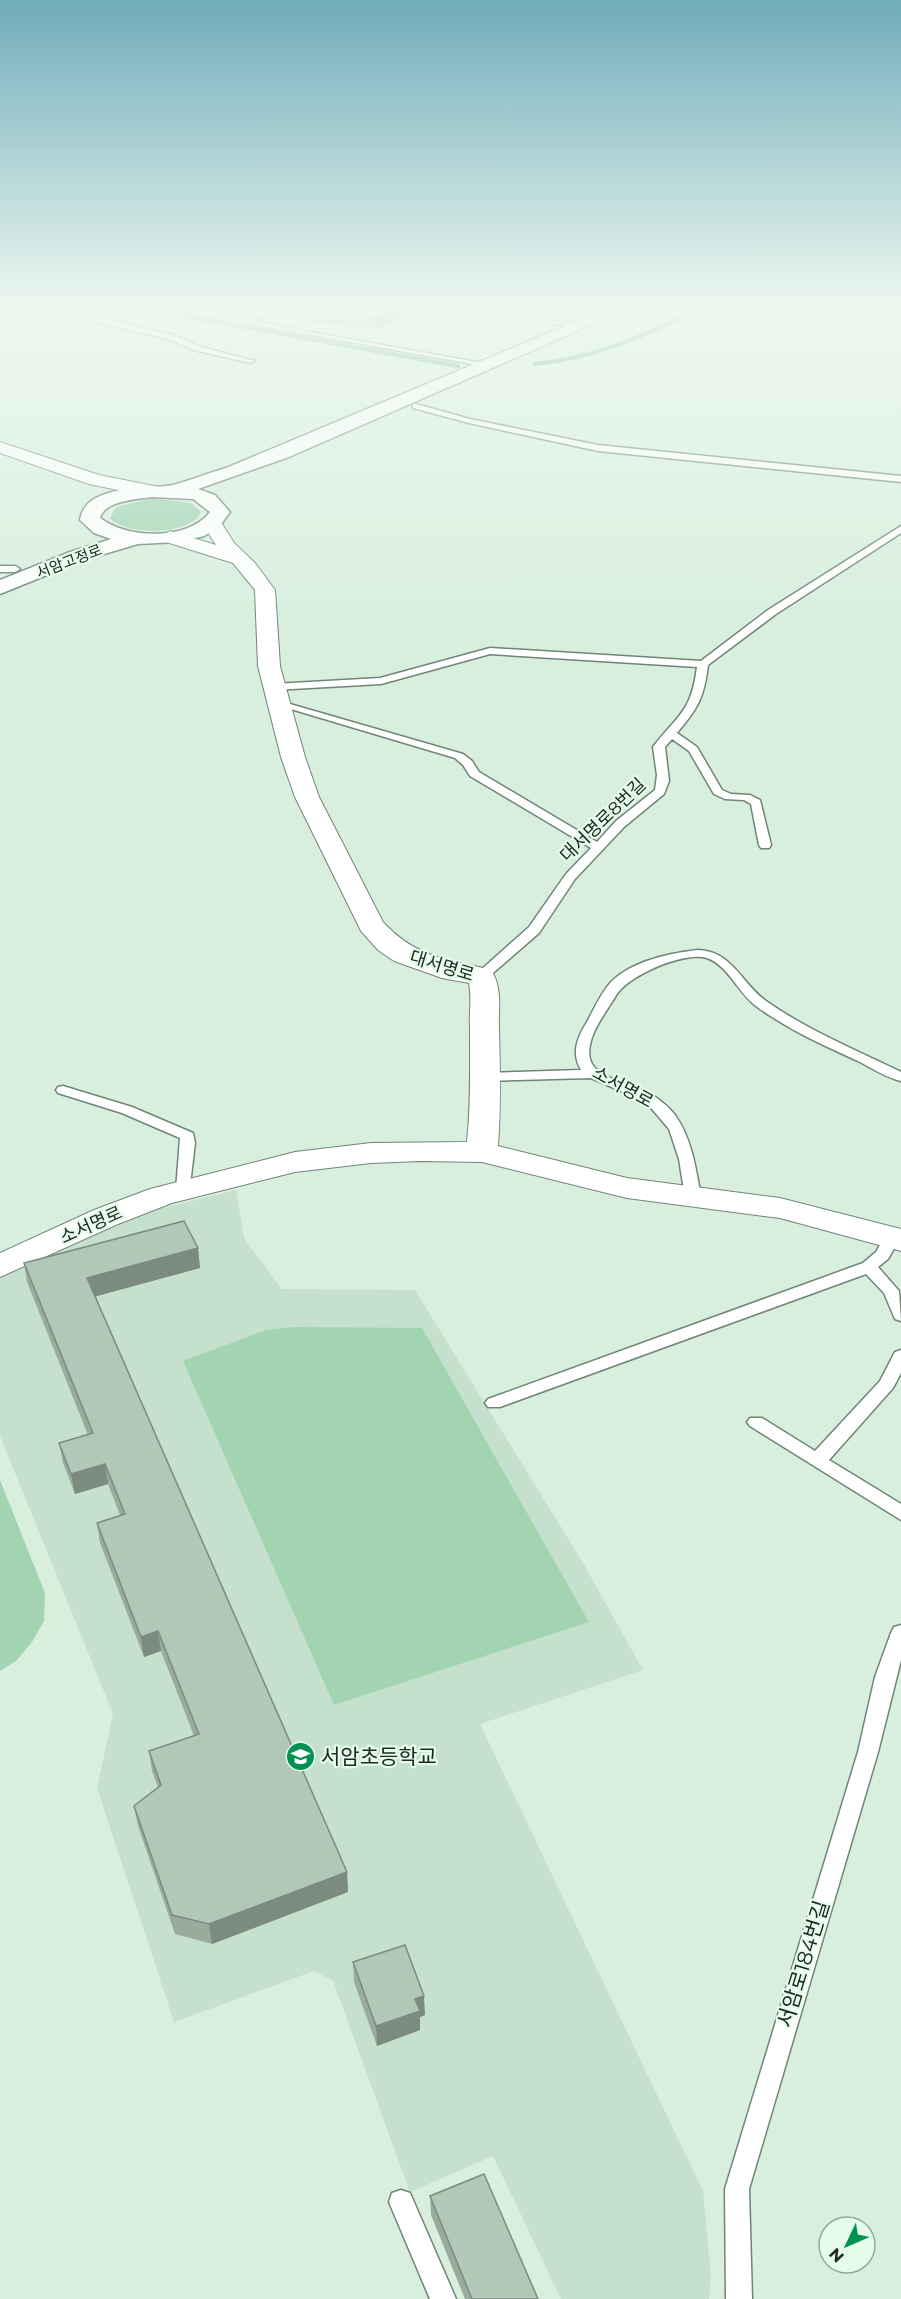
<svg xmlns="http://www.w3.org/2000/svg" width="901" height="2299" viewBox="0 0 901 2299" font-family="Montserrat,'Noto Sans KR',sans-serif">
<rect width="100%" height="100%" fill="#d8efde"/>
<!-- built -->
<path fill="#c5e1cd" d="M236,1190L244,1238L282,1289L415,1290L582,1561L643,1670L480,1724L703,2191L711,2276L709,2299H561L493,2156L410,2192L333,1981L314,1971L174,2022L97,1788L113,1714L0,1436V1275L155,1210Z"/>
<!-- green -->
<path fill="#a2d4b2" d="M153,498L191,503L201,512C191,536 125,536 110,518L116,507Z
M295,1327L422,1328L589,1622L334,1705L183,1361L266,1330Z
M0,1480L45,1593L44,1621L32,1642L16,1661L0,1671Z"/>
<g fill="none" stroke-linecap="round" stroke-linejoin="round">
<!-- stream -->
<path stroke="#5d9f74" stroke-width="4.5" d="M130,306L458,366
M259,321L283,306
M535,364C597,358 649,334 704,306"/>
<defs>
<path id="service" d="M47,306H56L72,312L174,335L198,346L255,361L251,363L193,350L169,339L67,316Z
M152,306H167L493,365L489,367Z
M413,306H433L586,325L582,327Z
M416,404L470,419L598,445L901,476V482L598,451L469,423L413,408V404Z
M901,526V533L776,614L708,665C704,698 698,708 677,733L697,747L722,790L731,794L750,795L760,800L771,845L769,848H761L759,845L751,804L744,800L725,799L714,794L689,751L672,739L665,747L669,781L664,794L624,827L575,879L539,933L486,979L481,980L474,976L529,927L566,874L591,848L470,776L463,765L455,758L274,704L283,702L463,754L472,761L479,772L597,842L616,821L655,790L657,775L653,747C679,713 691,713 697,667L490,654L381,684L274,690L269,687L274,684L380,678L490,648L701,661L768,610Z
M0,566H15L20,569L15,572H0Z
M698,950C732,951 741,983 766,1001C807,1030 856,1050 901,1072V1081C887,1078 873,1069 860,1062C825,1046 787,1029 756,1006C739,994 728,965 707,958C684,951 626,976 615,997C605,1014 585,1038 590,1059C595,1079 631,1083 647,1092C658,1098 668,1106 675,1115C692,1139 696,1169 701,1197L693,1202L685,1197L679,1159L669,1129L652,1109L637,1098L591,1078L486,1081L479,1077L486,1073L581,1070C571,1053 577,1038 587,1022C594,1009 601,993 611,982C632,961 670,953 698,950Z
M63,1086L132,1107L193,1133L195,1143L189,1193L184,1195L176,1190L180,1138L122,1113L58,1093L56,1090L58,1087Z
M892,1233L900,1238L888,1259L878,1267L899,1291L901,1321L895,1319L884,1293L866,1274L500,1407H488L485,1403L488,1399L863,1263L876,1252L886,1234Z
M901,1350V1373L893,1388L829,1460L901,1504V1520L750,1426L747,1422L750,1418H762L815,1451L880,1381L895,1352Z
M901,1625V1660L878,1752L749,2189L752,2299H726L725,2189L858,1752L875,1677L891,1633L894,1627Z
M401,2190L410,2193L456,2299H430L389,2202L392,2193Z"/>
<path id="minor" d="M0,442L99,475L159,487L161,491L152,497L89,484L0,453Z
M212,517L219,519L234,543L255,563L275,590L280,666L305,757L319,797L383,922C416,958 447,959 491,970C503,988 498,1009 499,1029C500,1069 501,1106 498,1146L627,1178L780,1198L901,1229V1251L780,1218L627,1198L482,1162L420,1161L371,1163L295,1172L172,1203L118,1224L0,1277V1253L94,1210L150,1189L295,1152L371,1143L467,1142C471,1104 470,1068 470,1029C469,1013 472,999 469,983L442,978L394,961L378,950L361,931L295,797L281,757L258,666L255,590L233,563L163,541L160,537L170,531L216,545L202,523Z"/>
<path id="secondary" d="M613,306H634L289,457L198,489L215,495L230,512L219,527L204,536L179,542L138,544L84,560L0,594V580L70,552L111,539L94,533L80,520C85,483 148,490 173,485C191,480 209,473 226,468ZM152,497L193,499L210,512C188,541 127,539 100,518C104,501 137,499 152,497Z"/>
</defs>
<!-- service casing -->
<use href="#service" stroke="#708576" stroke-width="3"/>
<!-- minor casing -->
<use href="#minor" stroke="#708576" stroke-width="2"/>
<!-- secondary casing -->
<use href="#secondary" stroke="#708576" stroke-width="3"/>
<!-- service -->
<use href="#service" fill="#fff" fill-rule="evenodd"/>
<!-- minor -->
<use href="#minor" fill="#fff" fill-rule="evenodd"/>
<!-- secondary -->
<use href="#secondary" fill="#fff" fill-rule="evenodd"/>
</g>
<!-- wall -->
<path fill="#98ab9d" d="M274,306H418V309L376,329L272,318V308Z
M198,1248L200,1268L95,1296L347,1872L348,1892L212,1944L175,1934L138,1826L134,1806L158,1787L152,1771L149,1751L194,1736L161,1651L144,1657L100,1543L97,1523L120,1515L108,1484L75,1494L63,1463L59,1443L88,1435L27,1282L24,1263Z
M353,1962L425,2015L420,2017V2030L377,2046L354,1982Z
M430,2196L538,2299H465L431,2215Z"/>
<!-- shaded-wall -->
<path fill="#7c8b80" d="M402,306H418V309L376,329V318Z
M198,1248L200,1268L90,1298L87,1278Z
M105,1464L108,1484L75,1494L71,1474Z
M158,1631L161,1651L144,1657L141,1637Z
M347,1872L348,1892L212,1944L209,1924Z
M424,1996L425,2015L420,2017V2030L377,2046L376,2026L415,1999Z"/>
<!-- building -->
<path fill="#b1c7b7" stroke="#7c8b80" stroke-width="1.5" d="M274,306H402L376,318L272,308Z
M184,1221L198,1248L87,1278L347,1872L209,1924L172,1915L134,1806L161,1785L149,1751L199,1734L158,1631L141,1637L97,1523L125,1514L105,1464L71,1474L59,1443L93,1433L24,1263Z
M405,1945L424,1996L415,1999L420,2011L376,2026L353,1962Z
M484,2174L538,2299H472L430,2196Z"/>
<!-- sky -->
<linearGradient id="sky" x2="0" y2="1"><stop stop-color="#70acba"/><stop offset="0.49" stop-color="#edf8f0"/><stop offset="1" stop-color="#edf8f0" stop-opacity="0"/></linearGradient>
<rect width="901" height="628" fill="url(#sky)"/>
<!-- icons -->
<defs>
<symbol id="school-disc" viewBox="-11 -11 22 22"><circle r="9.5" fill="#019150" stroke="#e5fceb"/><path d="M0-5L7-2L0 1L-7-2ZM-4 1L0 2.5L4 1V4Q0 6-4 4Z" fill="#fff"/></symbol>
</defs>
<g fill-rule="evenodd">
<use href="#school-disc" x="284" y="1740" width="33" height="33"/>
</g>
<g text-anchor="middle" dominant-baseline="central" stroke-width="4.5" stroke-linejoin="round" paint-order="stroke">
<!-- far-street labels -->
<g font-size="15" fill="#202822" stroke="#e5fceb">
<text transform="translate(69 561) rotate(-21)">서암고정로</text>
</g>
<!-- street labels -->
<g font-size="18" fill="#202822" stroke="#e5fceb">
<text transform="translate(603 820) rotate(-44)">대서명로8번길</text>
<text transform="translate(442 966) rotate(17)">대서명로</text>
<text transform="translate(623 1087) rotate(29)">소서명로</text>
<text transform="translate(91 1225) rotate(-24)">소서명로</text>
</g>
<!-- near-poi labels -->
<g font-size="21" fill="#202822" stroke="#e5fceb" text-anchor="start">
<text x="321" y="1756">서암초등학교</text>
</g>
<!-- near-street labels -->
<g font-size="21" fill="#202822" stroke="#e5fceb">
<text transform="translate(803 1964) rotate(-73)">서암로184번길</text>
</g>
</g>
<!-- north arrow -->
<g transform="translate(847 2245) rotate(226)"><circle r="28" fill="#e5fceb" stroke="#96a79b" stroke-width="1.5"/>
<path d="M0-4.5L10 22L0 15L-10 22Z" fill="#019150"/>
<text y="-9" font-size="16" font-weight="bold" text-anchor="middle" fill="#202822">N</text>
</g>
</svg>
